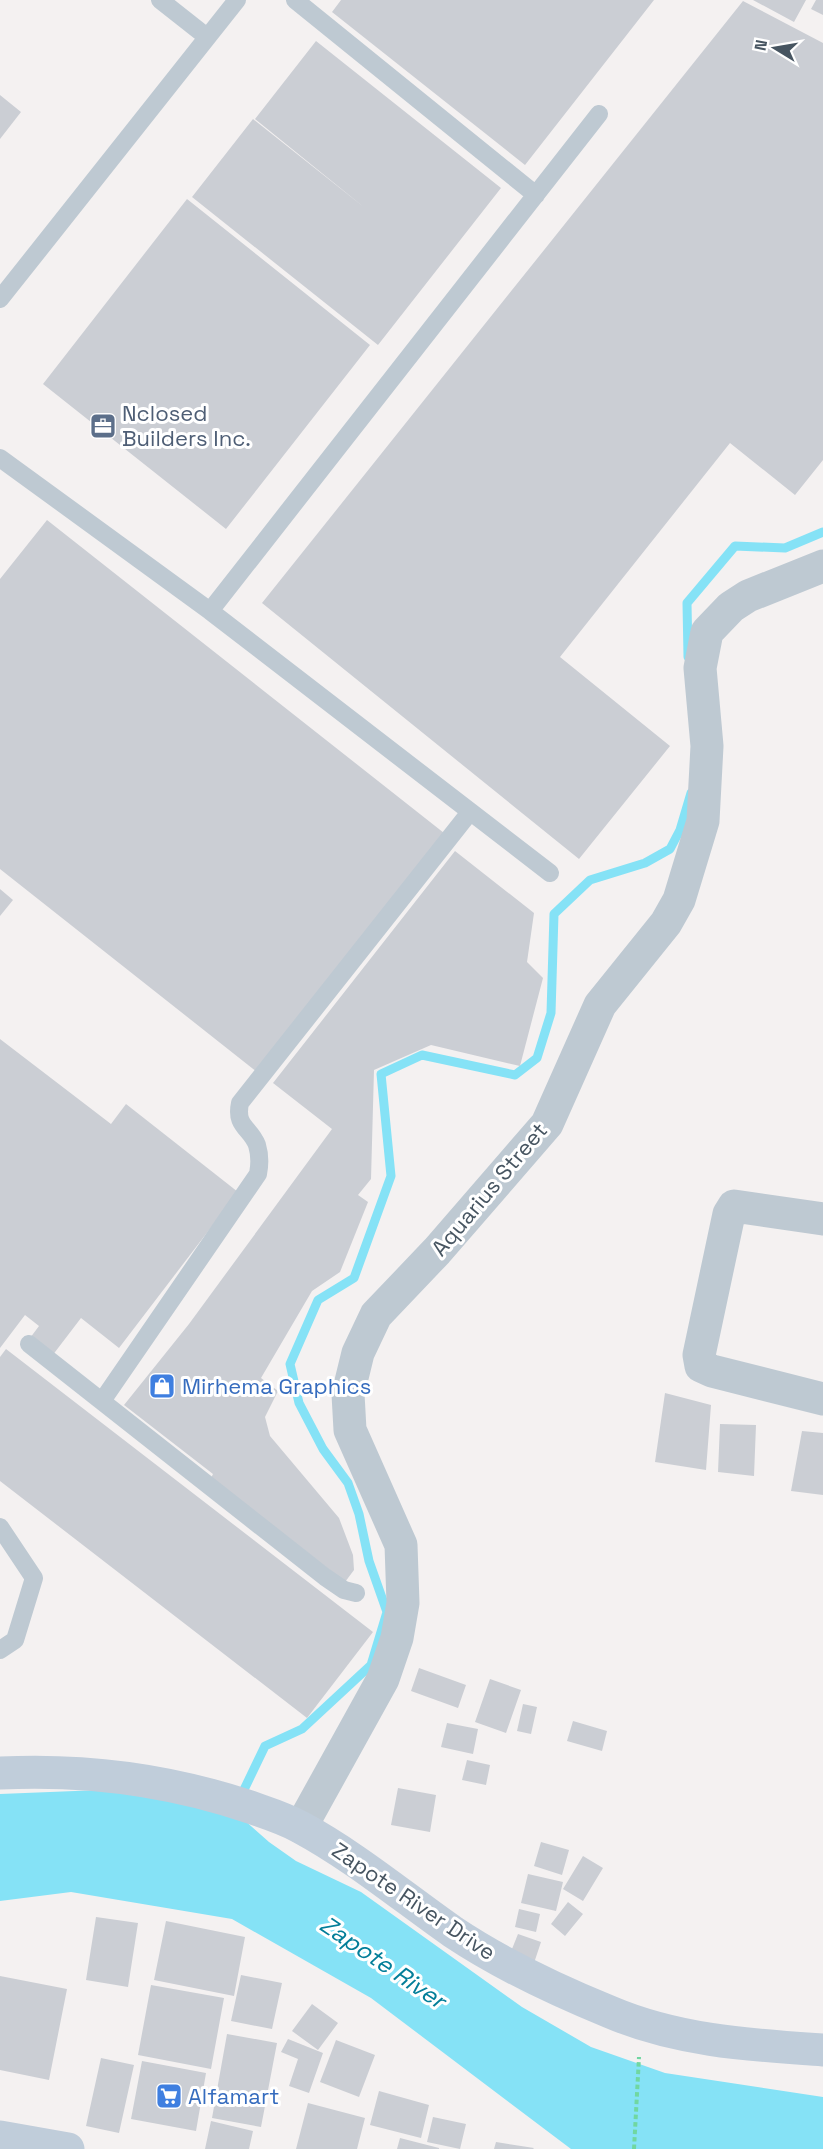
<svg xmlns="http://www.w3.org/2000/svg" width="823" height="2149" viewBox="0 0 823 2149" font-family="'Space Grotesk',sans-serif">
<rect width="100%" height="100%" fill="#f4f1f1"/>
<!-- water -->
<path fill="#85e2f6" d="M100,1790L234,1811L269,1842L296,1861L361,1892L522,2007L591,2047L665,2073L823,2097V2149H571L371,1998L232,1919L71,1892L0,1901V1794Z"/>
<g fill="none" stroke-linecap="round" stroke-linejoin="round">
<!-- stream -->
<path stroke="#85e2f6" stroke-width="9" d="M688,657L687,603L735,546L785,548L823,532
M240,1798L265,1746L302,1729L371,1665L387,1612L369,1561L359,1514L348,1483L323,1449L299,1403L290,1364L318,1300L354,1278L391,1176L381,1074L422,1055L515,1075L537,1058L551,1013L554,914L590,880L645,863L670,849L680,830L691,793"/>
</g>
<!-- building -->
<path fill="#cbced4" d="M341,0H654L525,165L332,12Z
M753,0H806L794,22Z
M816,0H823V15L811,9Z
M743,1L823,43V460L795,495L730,443L560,657L670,746L579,859L262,603Z
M316,41L501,188L378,345L192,197L253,119L365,208L255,119Z
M0,95L21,112L0,139Z
M187,199L370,345L226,529L43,384Z
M47,520L444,833L257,1072L0,869V579Z
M455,851L534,913L527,962L543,978L520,1066L431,1045L374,1070L371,1179L358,1195L368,1202L340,1272L312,1291L261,1378L278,1391L265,1417L270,1436L339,1518L353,1555L354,1570L345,1582L211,1478L213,1474L124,1405L189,1324L332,1129L273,1083Z
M0,889L13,900L0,916Z
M0,1039L111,1124L126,1104L238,1192L119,1348L81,1318L52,1356L30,1338L39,1326L25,1315L0,1348Z
M6,1349L373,1632L307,1718L0,1481V1357Z
M665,1393L711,1405L706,1470L655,1462Z
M720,1424L756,1425L754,1476L718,1472Z
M802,1431L823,1433V1495L791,1491Z
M419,1668L466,1685L458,1708L411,1691Z
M490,1679L521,1690L506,1733L475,1722Z
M523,1704L537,1707L531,1734L517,1731Z
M573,1721L607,1731L602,1751L567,1741Z
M447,1723L478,1729L473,1754L441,1747Z
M467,1760L490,1765L486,1785L462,1780Z
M398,1788L436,1795L430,1832L391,1825Z
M541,1842L569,1850L562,1875L534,1866Z
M583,1856L603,1868L583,1901L563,1889Z
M528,1874L563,1882L556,1911L521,1903Z
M568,1902L583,1914L565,1936L551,1924Z
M519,1909L540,1914L536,1932L515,1927Z
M96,1917L138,1923L128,1987L86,1980Z
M166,1921L245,1937L234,1996L154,1980Z
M518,1934L541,1942L534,1963L510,1954Z
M241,1975L282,1983L272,2029L231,2021Z
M0,1976L67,1989L49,2080L0,2070Z
M151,1985L224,1998L211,2069L138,2055Z
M312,2004L338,2023L318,2050L292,2031Z
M227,2034L277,2043L261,2127L212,2118Z
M288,2039L323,2053L309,2093L289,2086L298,2059L281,2052Z
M336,2040L375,2055L359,2097L320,2082Z
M101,2058L134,2065L119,2133L86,2126Z
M142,2061L206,2073L196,2131L131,2119Z
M379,2091L429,2105L421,2138L370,2125Z
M308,2103L365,2118L357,2149H296Z
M433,2117L466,2124L460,2149L427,2142Z
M211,2121L253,2131L249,2149H205Z
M400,2138L439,2148V2149H397Z
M496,2142L534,2148L533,2149H494Z"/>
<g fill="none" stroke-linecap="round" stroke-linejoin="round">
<!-- path -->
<path stroke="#70d7a1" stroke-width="4" stroke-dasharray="4.5 3" stroke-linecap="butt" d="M634,2149L639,2057"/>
<!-- lane -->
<path stroke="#bec9d2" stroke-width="18" d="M160,0L207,37
M295,0L536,195
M0,299L237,0
M0,458L210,611L550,873
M210,611L599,114
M29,1344L325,1577L344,1590L356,1593
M102,1401L258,1174C260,1164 260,1155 257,1145C250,1127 235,1127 240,1103L470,812
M0,1527L34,1578L15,1640L0,1650"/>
<!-- street -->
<path stroke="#bec9d2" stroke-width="33" d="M823,1219L734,1206L729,1214L699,1355L701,1366L712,1371L823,1399
M301,1827L383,1679L397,1638L403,1603L401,1545L350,1430L348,1394L358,1353L376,1315L437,1251L547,1124L600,1005L666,923L679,900L703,821L707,746L700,668L707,632L731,607L748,596L823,566"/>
<!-- secondary -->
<path stroke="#c0cdda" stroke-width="33" d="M0,1773C84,1769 170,1780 250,1807C267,1813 284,1818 300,1827C354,1856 403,1897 453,1932C501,1964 556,1990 610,2012C678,2041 751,2045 823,2050
M0,2137L68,2149"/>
</g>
<!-- icons -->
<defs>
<symbol id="office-square" viewBox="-11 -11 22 22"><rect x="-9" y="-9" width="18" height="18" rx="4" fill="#5c6f8a" stroke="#fff"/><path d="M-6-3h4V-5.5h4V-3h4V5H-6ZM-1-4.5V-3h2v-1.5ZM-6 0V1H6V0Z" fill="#fff"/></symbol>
<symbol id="shop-square" viewBox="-11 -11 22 22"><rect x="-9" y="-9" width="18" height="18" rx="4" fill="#3f7fe0" stroke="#fff"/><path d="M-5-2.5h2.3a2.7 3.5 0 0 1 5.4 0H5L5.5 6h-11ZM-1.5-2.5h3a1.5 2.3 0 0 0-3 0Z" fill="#fff"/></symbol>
<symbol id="supermarket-square" viewBox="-11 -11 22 22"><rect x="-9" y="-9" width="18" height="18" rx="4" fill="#3f7fe0" stroke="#fff"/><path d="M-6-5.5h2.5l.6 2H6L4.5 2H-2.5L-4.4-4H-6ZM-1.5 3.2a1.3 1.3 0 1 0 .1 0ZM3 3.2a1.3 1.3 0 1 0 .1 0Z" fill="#fff"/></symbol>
</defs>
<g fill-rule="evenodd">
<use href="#office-square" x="88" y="411" width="30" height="30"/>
<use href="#shop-square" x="147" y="1371" width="30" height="30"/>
<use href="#supermarket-square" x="154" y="2081" width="30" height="30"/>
</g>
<g text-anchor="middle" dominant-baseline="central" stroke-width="6" stroke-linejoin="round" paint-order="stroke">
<!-- service labels -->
<g font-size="22" fill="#4e5e75" stroke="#fff" text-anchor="start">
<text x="122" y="413">Nclosed<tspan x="122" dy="25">Builders Inc.</tspan></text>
</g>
<!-- street labels -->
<g font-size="22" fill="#475561" stroke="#fff">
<text transform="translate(489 1189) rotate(-50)">Aquarius Street</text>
<text transform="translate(414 1901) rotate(34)">Zapote River Drive</text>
</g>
<!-- shop labels -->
<g font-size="22" fill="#366cbe" stroke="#fff" text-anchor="start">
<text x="182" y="1386">Mirhema Graphics</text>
<text x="188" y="2096">Alfamart</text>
</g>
<!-- water labels -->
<g font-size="24" font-style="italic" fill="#037e99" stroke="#fff">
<text transform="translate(383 1962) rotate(34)">Zapote River</text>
</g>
</g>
<!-- north arrow -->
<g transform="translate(775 48) rotate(281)" stroke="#ffffff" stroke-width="4.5" paint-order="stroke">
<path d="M0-4.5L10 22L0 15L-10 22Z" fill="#475561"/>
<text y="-9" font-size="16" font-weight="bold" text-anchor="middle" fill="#475561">N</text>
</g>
</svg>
